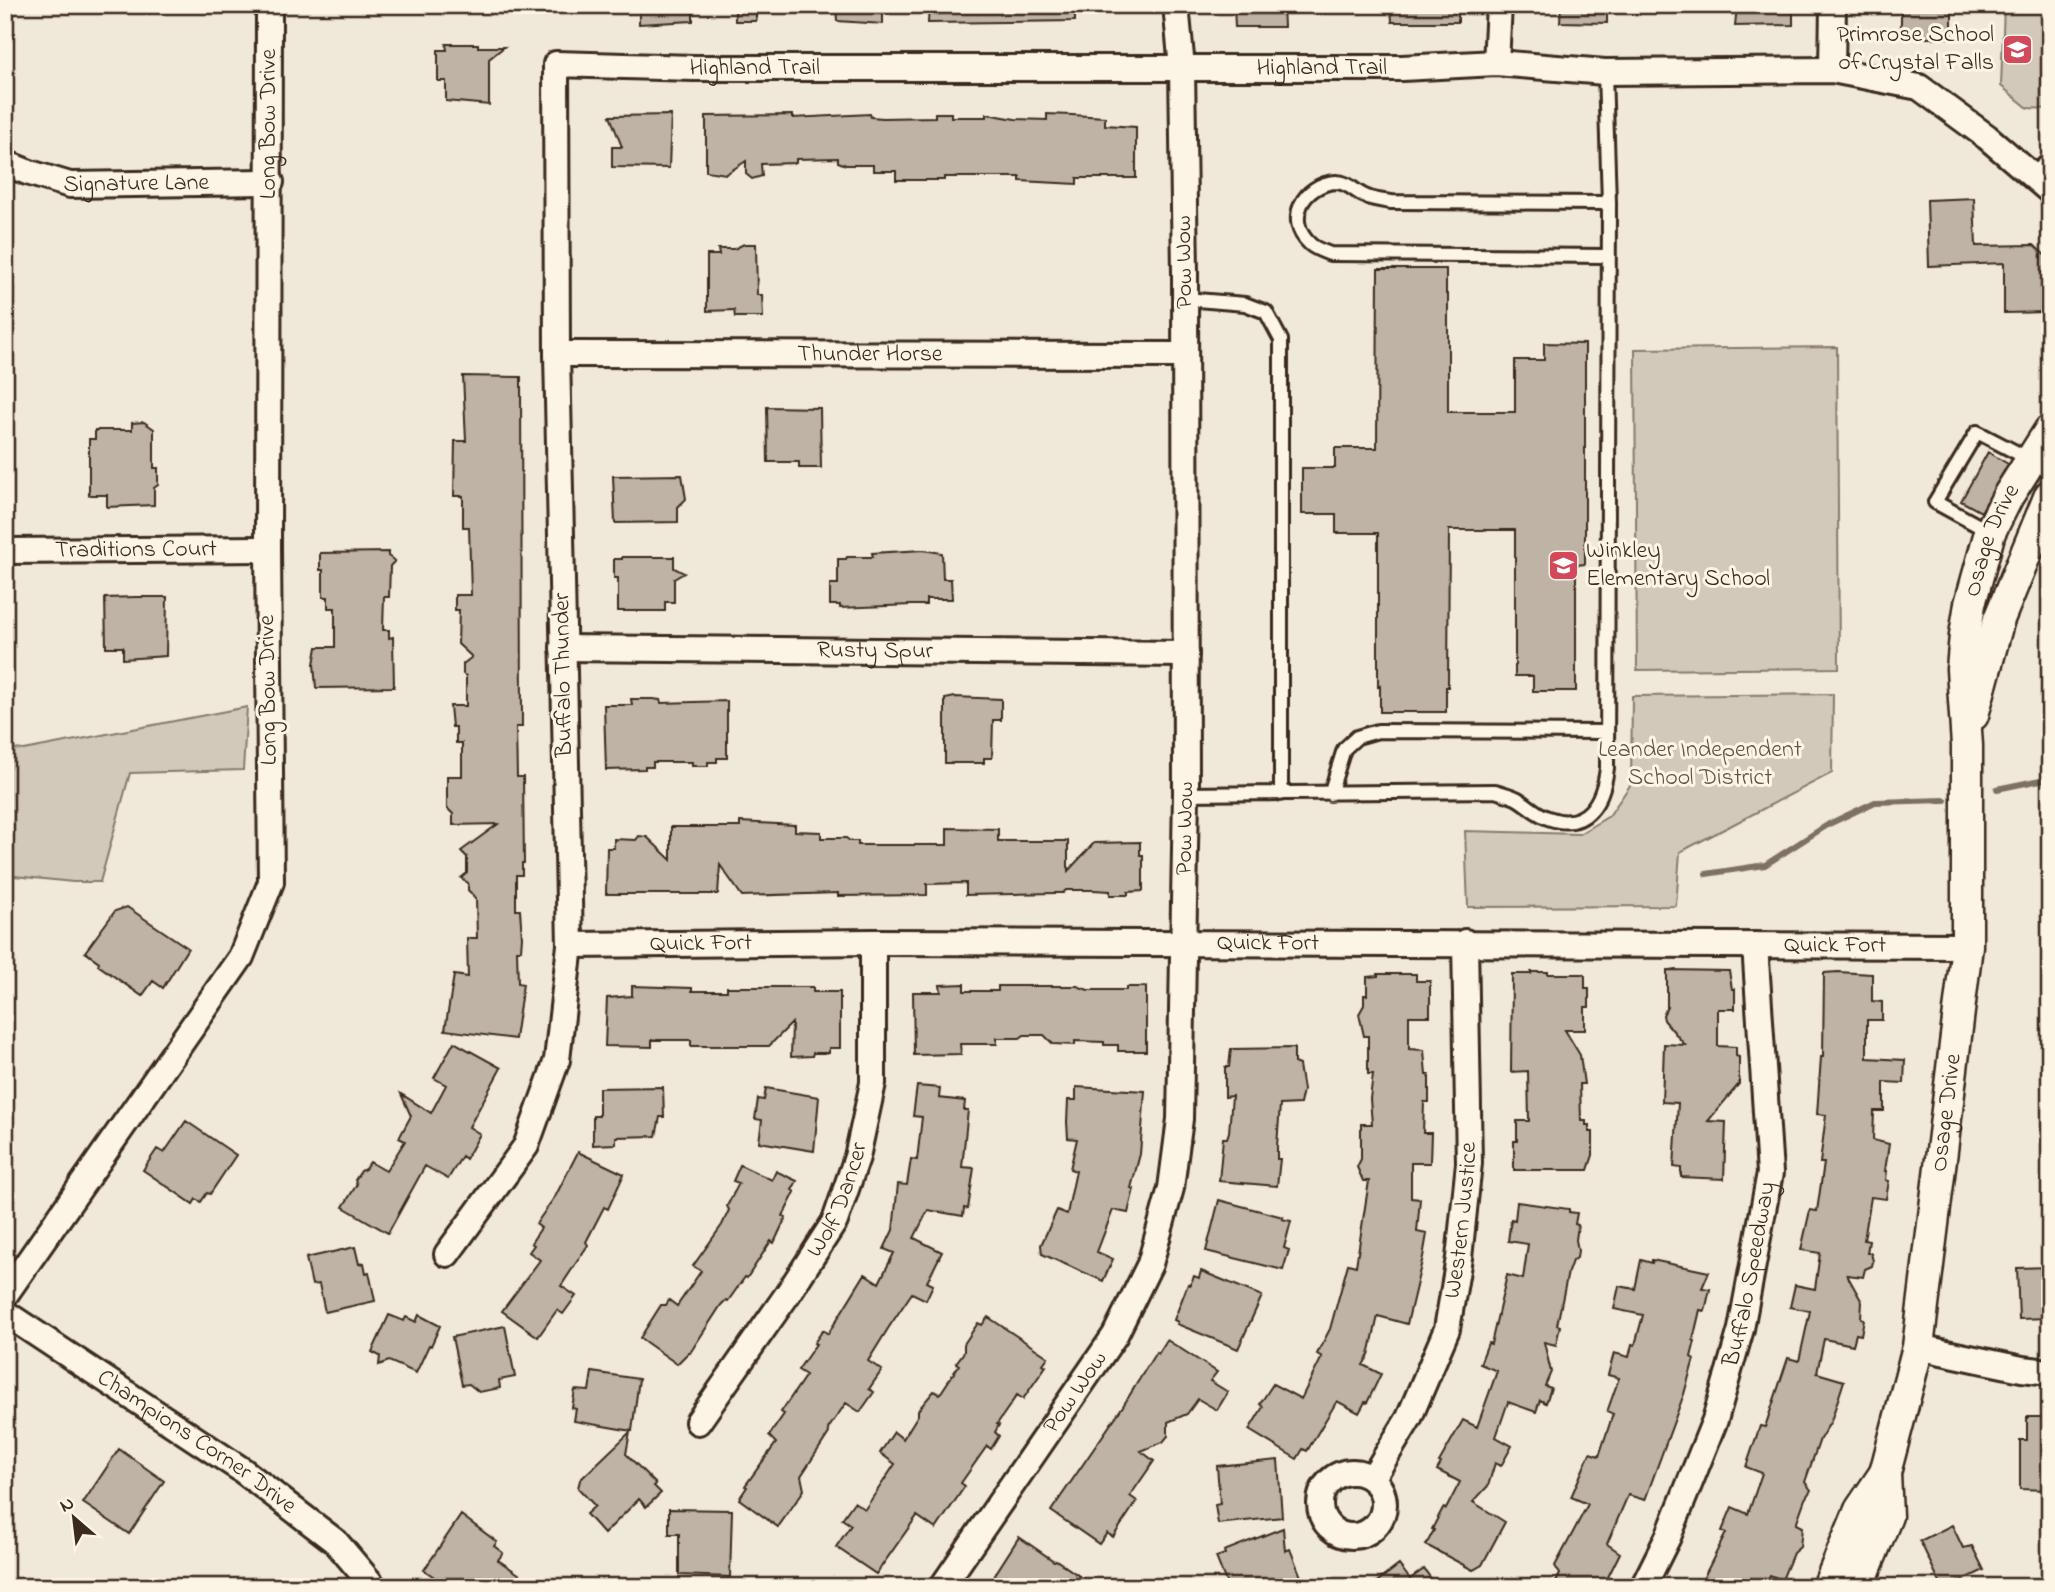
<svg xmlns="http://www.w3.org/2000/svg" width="2055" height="1592" viewBox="0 0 2055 1592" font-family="'Indie Flower',sans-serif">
<rect width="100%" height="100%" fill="#f0e9d9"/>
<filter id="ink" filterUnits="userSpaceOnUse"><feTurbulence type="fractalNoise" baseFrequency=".0143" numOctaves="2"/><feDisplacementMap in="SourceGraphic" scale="14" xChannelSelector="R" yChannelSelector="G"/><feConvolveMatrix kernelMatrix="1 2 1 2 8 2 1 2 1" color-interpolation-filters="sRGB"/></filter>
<g filter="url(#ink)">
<!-- green -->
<path fill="#d2c9ba" stroke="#867a6c" stroke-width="2" d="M2004,5H2050V109L2028,108L2001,86Z
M1837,347L1839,668L1637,670L1635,349Z
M1833,694L1832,773L1680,852L1676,906L1468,907L1465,831L1579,834L1609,816L1631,784L1632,696Z
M247,707L243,770L130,773L100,882H73L5,875V748L24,750Z"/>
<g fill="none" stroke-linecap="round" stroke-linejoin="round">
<!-- stream -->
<path stroke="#7e7163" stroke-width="6" d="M1997,789L2050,778
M1706,874L1765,865L1829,824L1875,802L1945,800"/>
</g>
<!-- building -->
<path fill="#beb3a4" stroke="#3b2a1e" stroke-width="2" d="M639,5H693V21L639,24Z
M735,5H756V21H735Z
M836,5H883V24L837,21Z
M929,5H1075V21L928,23Z
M1283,5L1284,27H1235L1234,6Z
M1391,5H1458V22H1392Z
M1561,5H1607V23L1560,22Z
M1737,5H1793V25L1735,26Z
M1901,5H1952V38H1901Z
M446,44H478V47H504L489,59V105L446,101V81H438V50H447Z
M935,113H951V117H987V114L1015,119L1047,120V114L1072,115L1105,117V125L1136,127V178H1077V184L1020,181V177H944V180H896V171H873V165H846L838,162V158L796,159V163L761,164L762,176L752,179L746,174V161L726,174L706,171V116L793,115V118L870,114L871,117L883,118L935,117Z
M671,115L669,168L612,167V147H622L610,116Z
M1974,198L1976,246L2034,245L2050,260V312L2004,313V263L1929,266L1927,200Z
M744,244H756L757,295H762L763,317H735L734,310L707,311V255H719L718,249H734Z
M1378,269H1446V294H1448V412H1515V360H1544V343L1585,344V564L1576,565V691H1533V676H1515V530H1449L1448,687H1446V712H1380V686L1378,687V533H1336V514H1302V468H1335V448H1377Z
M463,376L521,377L522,727H516L517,777H523L524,863H522V875H516V910H520L522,937L521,950H517L518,983L523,984L515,1039L445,1030L454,975L468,977L467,938H477L476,899L468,890V883L461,878L467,873V857L461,851L498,824L453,825V814L447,808V776H462V743H456V727H452L450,706H466V676L463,674V664L472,657L458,644L459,610H455V595H471L469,527H463V496H454L455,441H466Z
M767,407L820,408L821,468H799V462H768Z
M144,422L154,429V468H158V485L154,488V505L107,507V495H89V439H95V430H132V423Z
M1988,452L2008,464L1981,512L1961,501Z
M682,475L686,499L678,507V522L615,523L613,476Z
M923,550L942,553L943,579H951L952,599H926V605H911L840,608V605H830V584H838V559H846L847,557H873L872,553Z
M388,552V556L395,561L390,566L389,597H384L383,630H389V638L393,637L394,687L316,688L314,664L317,647H335V608H328V597H323V570H320V553Z
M622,557H674V568L684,573L674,579V602H665V611H618V578H614V559H622Z
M135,597H167L166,656L123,659V647H106L105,598Z
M955,697L1001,699V720H993L992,758H984V763H945V699Z
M631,699H653L660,700L661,703L727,701V758H717V762H708V766H692V762H653V767H645V769L606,770L604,705H632Z
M740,822L795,825V831L821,832V838H846L850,841H858V845H947V828L998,829V841H1068V871L1094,843L1140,842V855H1143V891L1128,892V895H1110V891L1093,890H1066L1063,893H1056L966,895V883L927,884V895L838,896V893L742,896L720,865L718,894H606L607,848H614V839L636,840L639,836L647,837L671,860V827H740Z
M127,907L188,948L163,988L153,981L142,996L98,965L99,962L85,952L115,911Z
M1667,970L1729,971L1732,989H1735V1009H1718V1046L1736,1047V1056L1739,1057V1084L1708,1121L1726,1122L1724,1179L1681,1177V1168L1674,1167L1678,1103L1662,1102L1664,1044L1685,1045L1664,1020L1663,1015L1667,1007Z
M1531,972H1548V974H1582L1585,976V988H1589V1007H1585V1030H1565L1580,1055L1584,1084H1580L1581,1121H1586V1125H1589V1132H1593V1155L1588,1170H1514V1141H1517V1121H1529L1528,1071L1511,1072L1512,974H1531Z
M1838,972L1872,974V1001L1882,1002V1020H1867V1058L1905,1060L1904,1083L1884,1082V1111H1874L1873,1140L1889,1144L1885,1171H1887L1886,1180L1889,1181L1886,1199L1871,1197L1864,1240L1869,1241L1867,1253H1871L1873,1261L1872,1266L1865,1269L1863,1277L1847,1275L1862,1302L1861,1318L1864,1319L1861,1335L1856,1334L1853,1345L1824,1339L1817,1373L1844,1381L1831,1421L1820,1439L1805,1482L1811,1490L1805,1499L1796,1524L1802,1527L1800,1547L1793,1553L1782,1580L1770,1575L1764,1587H1699L1726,1533L1722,1531L1732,1507L1748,1514L1762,1473L1746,1467L1760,1426L1765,1427L1788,1358L1799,1361L1810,1311L1790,1307L1795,1285L1815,1289L1820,1253L1801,1250L1810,1210L1817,1211L1824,1163H1820L1826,1115L1817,1114L1821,1057H1823L1824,973Z
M1378,974H1416V981H1430V1016H1409V1049L1424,1050L1426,1075H1429V1102H1424L1423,1133H1431L1430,1163H1411V1198L1420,1199L1417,1232L1427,1234L1423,1257L1407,1324L1378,1316L1369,1355L1363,1365L1381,1374L1367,1403L1365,1402L1359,1413L1337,1401L1307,1451L1303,1449L1297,1459L1249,1430L1263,1407L1260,1404L1273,1384L1301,1399L1322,1357L1317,1354L1330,1329L1348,1264L1356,1266L1369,1181H1363L1357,1167L1361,1159V1124H1372L1370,1099L1373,1074H1368V1036H1364L1359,1014L1364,1005V995H1367V977L1378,976Z
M964,984V991H998V986H1077L1088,990H1126V987H1146V1051H1118V1045H1104V1042L1075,1041V1045L1053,1044L1044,1035H1024L1020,1038H997V1044H960L961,1054L914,1055L913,992H941L940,985Z
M632,986L692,988V991H727V987H813V992H840V1048H829V1053H813L812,1056L791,1057L792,1023L769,1046H691V1040H652V1047L605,1046L607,998L632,996Z
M454,1042L501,1068L469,1127L480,1134L466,1159L462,1156L448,1179L425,1166L388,1233L343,1207L357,1184L355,1180L361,1171L365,1169L370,1162L386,1171L405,1141L399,1138L411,1116L401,1094L431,1113L446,1085L434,1078Z
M1294,1048V1063L1299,1065L1303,1090L1300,1104L1280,1105L1277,1146V1159H1280L1277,1186L1219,1181L1223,1138H1227L1229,1132L1232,1096L1225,1097V1067H1229L1231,1049Z
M917,1086L940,1088L939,1098L965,1101L964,1110H968L962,1167L974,1168L968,1209L964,1208L963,1216L928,1210L914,1238L942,1252L927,1282L933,1285L926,1300L912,1293L889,1327L868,1361L882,1370L869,1389L874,1392L860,1412L846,1403L828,1429L829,1433L801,1476L804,1490L778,1527L739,1499L747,1487L745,1486L776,1443L769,1436L784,1414L781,1412L806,1375L798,1370L816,1344L814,1343L823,1330L828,1334L865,1274L879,1283L894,1253L884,1249L893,1230L898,1184L907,1185L911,1159L917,1160L922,1117L913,1116Z
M663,1087L664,1117H660L656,1136L616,1137V1144L593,1145V1116H599V1088Z
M1076,1087L1145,1091L1140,1154L1131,1188L1134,1189L1128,1213L1113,1210L1097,1252L1113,1259L1103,1281L1042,1254L1041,1245L1057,1210L1067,1214L1076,1171L1070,1169L1077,1139L1068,1138L1067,1122L1068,1100H1076Z
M766,1088L819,1097L814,1151L759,1142L762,1120L755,1119L758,1099L764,1100Z
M186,1121L236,1155L210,1194L207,1193L201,1202L196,1199L193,1204L143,1170L157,1149L164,1153Z
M578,1152L624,1174L608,1209L604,1207L586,1242L588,1245L561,1286L576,1296L563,1314L557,1310L538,1337L502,1311L540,1260L529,1252L534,1245L531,1243L541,1228L536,1224L556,1195Z
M740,1165L772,1180L776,1171L797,1181L792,1190L795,1192L783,1216L786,1217L774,1243L771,1241L747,1278L745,1277L728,1301L726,1300L721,1305L690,1353L689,1352L677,1364L640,1338L661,1305H666L669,1300L677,1306L701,1271L693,1266L722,1225L729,1210L727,1206L739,1183L733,1181Z
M1219,1200L1283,1217L1282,1219L1291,1221L1284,1248L1289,1250L1283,1270L1206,1251Z
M1517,1202L1569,1209V1212L1577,1213L1575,1224L1578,1225L1576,1240L1578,1250L1577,1258L1572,1261L1568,1272L1557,1325L1560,1326L1556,1345L1544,1342L1551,1372L1545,1386L1551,1388L1546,1403L1540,1400L1536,1412L1508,1402L1496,1437L1512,1446L1501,1466L1495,1463L1488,1486L1473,1502L1505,1522L1482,1565L1473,1570L1426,1545L1434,1530L1432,1529L1443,1508L1446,1509L1460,1482L1437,1470L1441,1463L1439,1462L1463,1420L1477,1427L1497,1371L1480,1364L1488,1343L1491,1344L1507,1275L1523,1279L1528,1244L1508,1241L1511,1219L1515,1220Z
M355,1247L359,1264L364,1263L366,1273L369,1272L375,1301L325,1312L319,1284L312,1285L306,1258Z
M1641,1260L1652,1263V1260L1709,1272L1702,1288L1710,1289L1705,1311L1700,1310L1693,1340L1695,1341L1691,1357L1694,1359L1684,1394L1645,1500L1628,1495L1607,1544L1620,1553L1603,1587H1564L1556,1582L1560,1574L1555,1566L1588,1504L1571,1497L1590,1453L1599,1456L1613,1414L1607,1412L1619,1378L1608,1375L1614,1353L1629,1357L1632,1344L1635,1345L1643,1315L1614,1309L1619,1286L1635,1289Z
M2050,1267V1318L2019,1319L2017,1268Z
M1201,1271L1262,1296L1238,1349L1177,1324L1178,1322L1174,1320L1188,1284L1190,1285L1194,1276L1199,1278Z
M389,1315L404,1321L406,1317L416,1322L419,1315L440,1326L431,1346L429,1345L416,1373L389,1361L379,1365L380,1356L372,1352Z
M988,1317L1048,1357L1043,1364L1046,1366L1023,1399L1017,1395L997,1424L999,1425L995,1432L999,1436L991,1449L987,1446L961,1483L965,1486L936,1529L917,1516L876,1574L836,1547L851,1525L842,1519L854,1502L865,1509L895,1464L880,1453L894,1432L903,1439L918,1415V1410L934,1391L940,1394L959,1365L956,1363L964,1352V1344L978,1323L982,1325Z
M505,1326L515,1377L499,1380L500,1388L479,1392L469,1384L462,1385L452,1337Z
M1167,1340L1217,1372L1210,1381L1228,1392L1217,1410L1198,1399L1187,1414L1168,1422V1436L1163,1442L1141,1451L1154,1461L1130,1496L1137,1501L1113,1537L1107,1533L1099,1544L1051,1511L1123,1406L1156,1352L1158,1354Z
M592,1372L639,1379L632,1431L574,1421L576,1409L572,1408L575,1390L589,1391Z
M2027,1417H2050V1490L2020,1489V1440H2027Z
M630,1432L626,1454L656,1484L654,1486L661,1493L646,1507L639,1499L604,1534L586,1514L595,1506L578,1488L580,1480Z
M119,1449L164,1481L129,1534L83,1503Z
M1278,1460L1282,1517L1218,1524L1215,1505L1220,1504L1217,1466Z
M669,1509L732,1510L730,1577L679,1575V1534H669Z
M461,1515L497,1542L494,1546L503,1553L498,1560L538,1587H449L424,1570Z
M1952,1525L1963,1548L1972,1546L1984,1570L1959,1582L1961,1587H1942L1920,1541Z
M1283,1528L1285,1551L1290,1549L1305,1587H1228L1216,1557L1225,1554L1224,1551Z
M1019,1537L1054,1561L1056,1560L1095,1587H987Z
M1399,1565L1410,1579L1424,1569L1437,1587H1370Z"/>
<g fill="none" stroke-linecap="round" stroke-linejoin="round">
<defs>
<path id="service" d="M2032,176L2050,158
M1608,256L1330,254C1323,251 1315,249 1310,244C1284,220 1303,184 1336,182C1348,182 1355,192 1365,196C1373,200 1384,201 1392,202L1609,203
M1185,299L1245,304L1266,312L1281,340V794
M1990,532L1935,502L1977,432L2050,470
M1186,794L1495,791C1502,793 1509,795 1516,798C1527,804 1536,814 1548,818C1587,832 1603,801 1607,768L1609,203L1605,72
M1330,794L1344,749L1357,737L1378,731L1606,732"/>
<g id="minor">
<path d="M1496,63L1499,5"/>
<path d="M1832,70L1833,5"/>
<path id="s1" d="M5,163L27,172L70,185L271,182"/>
<path id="s2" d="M557,354L1185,355"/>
<path id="s3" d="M5,551L268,549"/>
<path id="s4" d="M563,648L1186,654"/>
<path id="s5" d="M570,945L873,942L1967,946"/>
<path id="s6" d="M447,1254L526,1146L557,1060L570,945L557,354L556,64L694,68H1402L1496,63L1605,72L1832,70L1919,87L1987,137L2050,191"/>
<path id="s7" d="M5,1295L241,957L271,882L268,549L269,5"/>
<path id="s8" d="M5,1313L242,1470L336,1542L374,1587"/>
<path d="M1918,1347L2022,1369L2050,1372"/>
<path id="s9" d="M698,1422L787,1295L835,1221L857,1157L873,1083V942"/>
<circle cx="1352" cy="1504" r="32"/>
<path id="s10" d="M1372,1479L1409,1418L1447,1329L1459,1258L1469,1163L1465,942"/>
<path id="s11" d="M942,1587L1115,1335L1150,1264L1171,1188L1180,1119L1186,794L1185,273L1182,68L1176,5"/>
<path id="s12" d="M1643,1587L1668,1537L1715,1420L1741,1329L1770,1173L1755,945"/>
</g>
<g id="tertiary">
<path d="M1973,715L1999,619L2050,495"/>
<path d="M1828,1587L1860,1510L1885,1473"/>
<path id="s13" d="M1858,1587L1887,1516L1885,1473L1918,1347L1967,946V746L1962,669L1965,635L1970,604L1990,532L2008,496L2050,430"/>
</g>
</defs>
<!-- service casing -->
<use href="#service" stroke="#3b2a1e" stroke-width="18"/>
<!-- minor casing -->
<use href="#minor" stroke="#3b2a1e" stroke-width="30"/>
<!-- tertiary casing -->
<use href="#tertiary" stroke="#3b2a1e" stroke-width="35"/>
<!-- service -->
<use href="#service" stroke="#fcf5e5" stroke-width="12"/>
<!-- minor -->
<use href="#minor" stroke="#fcf5e5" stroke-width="24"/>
<!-- tertiary -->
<use href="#tertiary" stroke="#fcf5e5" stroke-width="30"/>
</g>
</g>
<!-- icons -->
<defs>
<symbol id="school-square" viewBox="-11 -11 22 22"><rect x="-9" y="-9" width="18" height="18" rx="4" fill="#d1495b" stroke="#fcf5e5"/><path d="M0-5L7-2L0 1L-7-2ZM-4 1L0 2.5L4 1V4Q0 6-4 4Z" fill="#fff"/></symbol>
</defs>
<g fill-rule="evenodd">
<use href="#school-square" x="2000" y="32" width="35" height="35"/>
<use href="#school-square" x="1546" y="548" width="35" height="35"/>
</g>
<g text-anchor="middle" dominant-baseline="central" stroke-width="6" stroke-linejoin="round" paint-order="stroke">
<!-- poi labels -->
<g font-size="24" fill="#3b2a1e" stroke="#fcf5e5" text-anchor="end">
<text x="1994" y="35">Primrose School<tspan x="1994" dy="28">of Crystal Falls</tspan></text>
<text x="1586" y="551" text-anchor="start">Winkley<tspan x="1586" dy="28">Elementary School</tspan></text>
</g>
<!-- street labels -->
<g font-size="24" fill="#3b2a1e" stroke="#fcf5e5">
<text stroke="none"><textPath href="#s6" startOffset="1421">Highland Trail</textPath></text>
<text stroke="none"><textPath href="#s6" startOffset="1988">Highland Trail</textPath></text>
<text stroke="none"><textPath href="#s7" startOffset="1251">Long Bow Drive</textPath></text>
<text stroke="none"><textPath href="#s1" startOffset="135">Signature Lane</textPath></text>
<text transform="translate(1185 262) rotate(-91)">Pow Wow</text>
<text stroke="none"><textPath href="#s2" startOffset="313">Thunder Horse</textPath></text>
<text stroke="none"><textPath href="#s13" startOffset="1064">Osage Drive</textPath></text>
<text stroke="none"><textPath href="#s3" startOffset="131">Traditions Court</textPath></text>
<text stroke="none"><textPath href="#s4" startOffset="312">Rusty Spur</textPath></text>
<text transform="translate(564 675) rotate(-91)">Buffalo Thunder</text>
<text transform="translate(269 690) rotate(-91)">Long Bow Drive</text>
<text stroke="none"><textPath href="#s11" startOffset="824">Pow Wow</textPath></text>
<text stroke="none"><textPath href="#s5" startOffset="698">Quick Fort</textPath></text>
<text stroke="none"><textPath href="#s5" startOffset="131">Quick Fort</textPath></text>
<text stroke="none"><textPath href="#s5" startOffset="1265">Quick Fort</textPath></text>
<text stroke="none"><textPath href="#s13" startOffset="486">Osage Drive</textPath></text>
<text stroke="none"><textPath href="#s9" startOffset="264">Wolf Dancer</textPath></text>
<text stroke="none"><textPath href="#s10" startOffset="278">Western Justice</textPath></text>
<text stroke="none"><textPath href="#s12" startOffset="332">Buffalo Speedway</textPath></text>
<text stroke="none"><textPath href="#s11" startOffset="236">Pow Wow</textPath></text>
<text stroke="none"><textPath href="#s8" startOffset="231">Champions Corner Drive</textPath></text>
</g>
<!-- park labels -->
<g font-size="24" fill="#615245" stroke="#fcf5e5">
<text x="1700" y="750">Leander Independent<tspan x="1700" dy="28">School District</tspan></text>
</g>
</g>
<!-- margin -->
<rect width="2055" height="1592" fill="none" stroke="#fcf5e5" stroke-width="28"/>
<rect x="14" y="14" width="2027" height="1564" fill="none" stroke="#3b2a1e" stroke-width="2.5" filter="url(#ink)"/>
<!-- north arrow -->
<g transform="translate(74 1518) rotate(332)" stroke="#fcf5e5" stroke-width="5" paint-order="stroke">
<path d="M0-5L12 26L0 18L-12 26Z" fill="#3b2a1e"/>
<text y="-10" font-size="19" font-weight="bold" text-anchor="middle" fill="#3b2a1e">N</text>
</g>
</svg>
